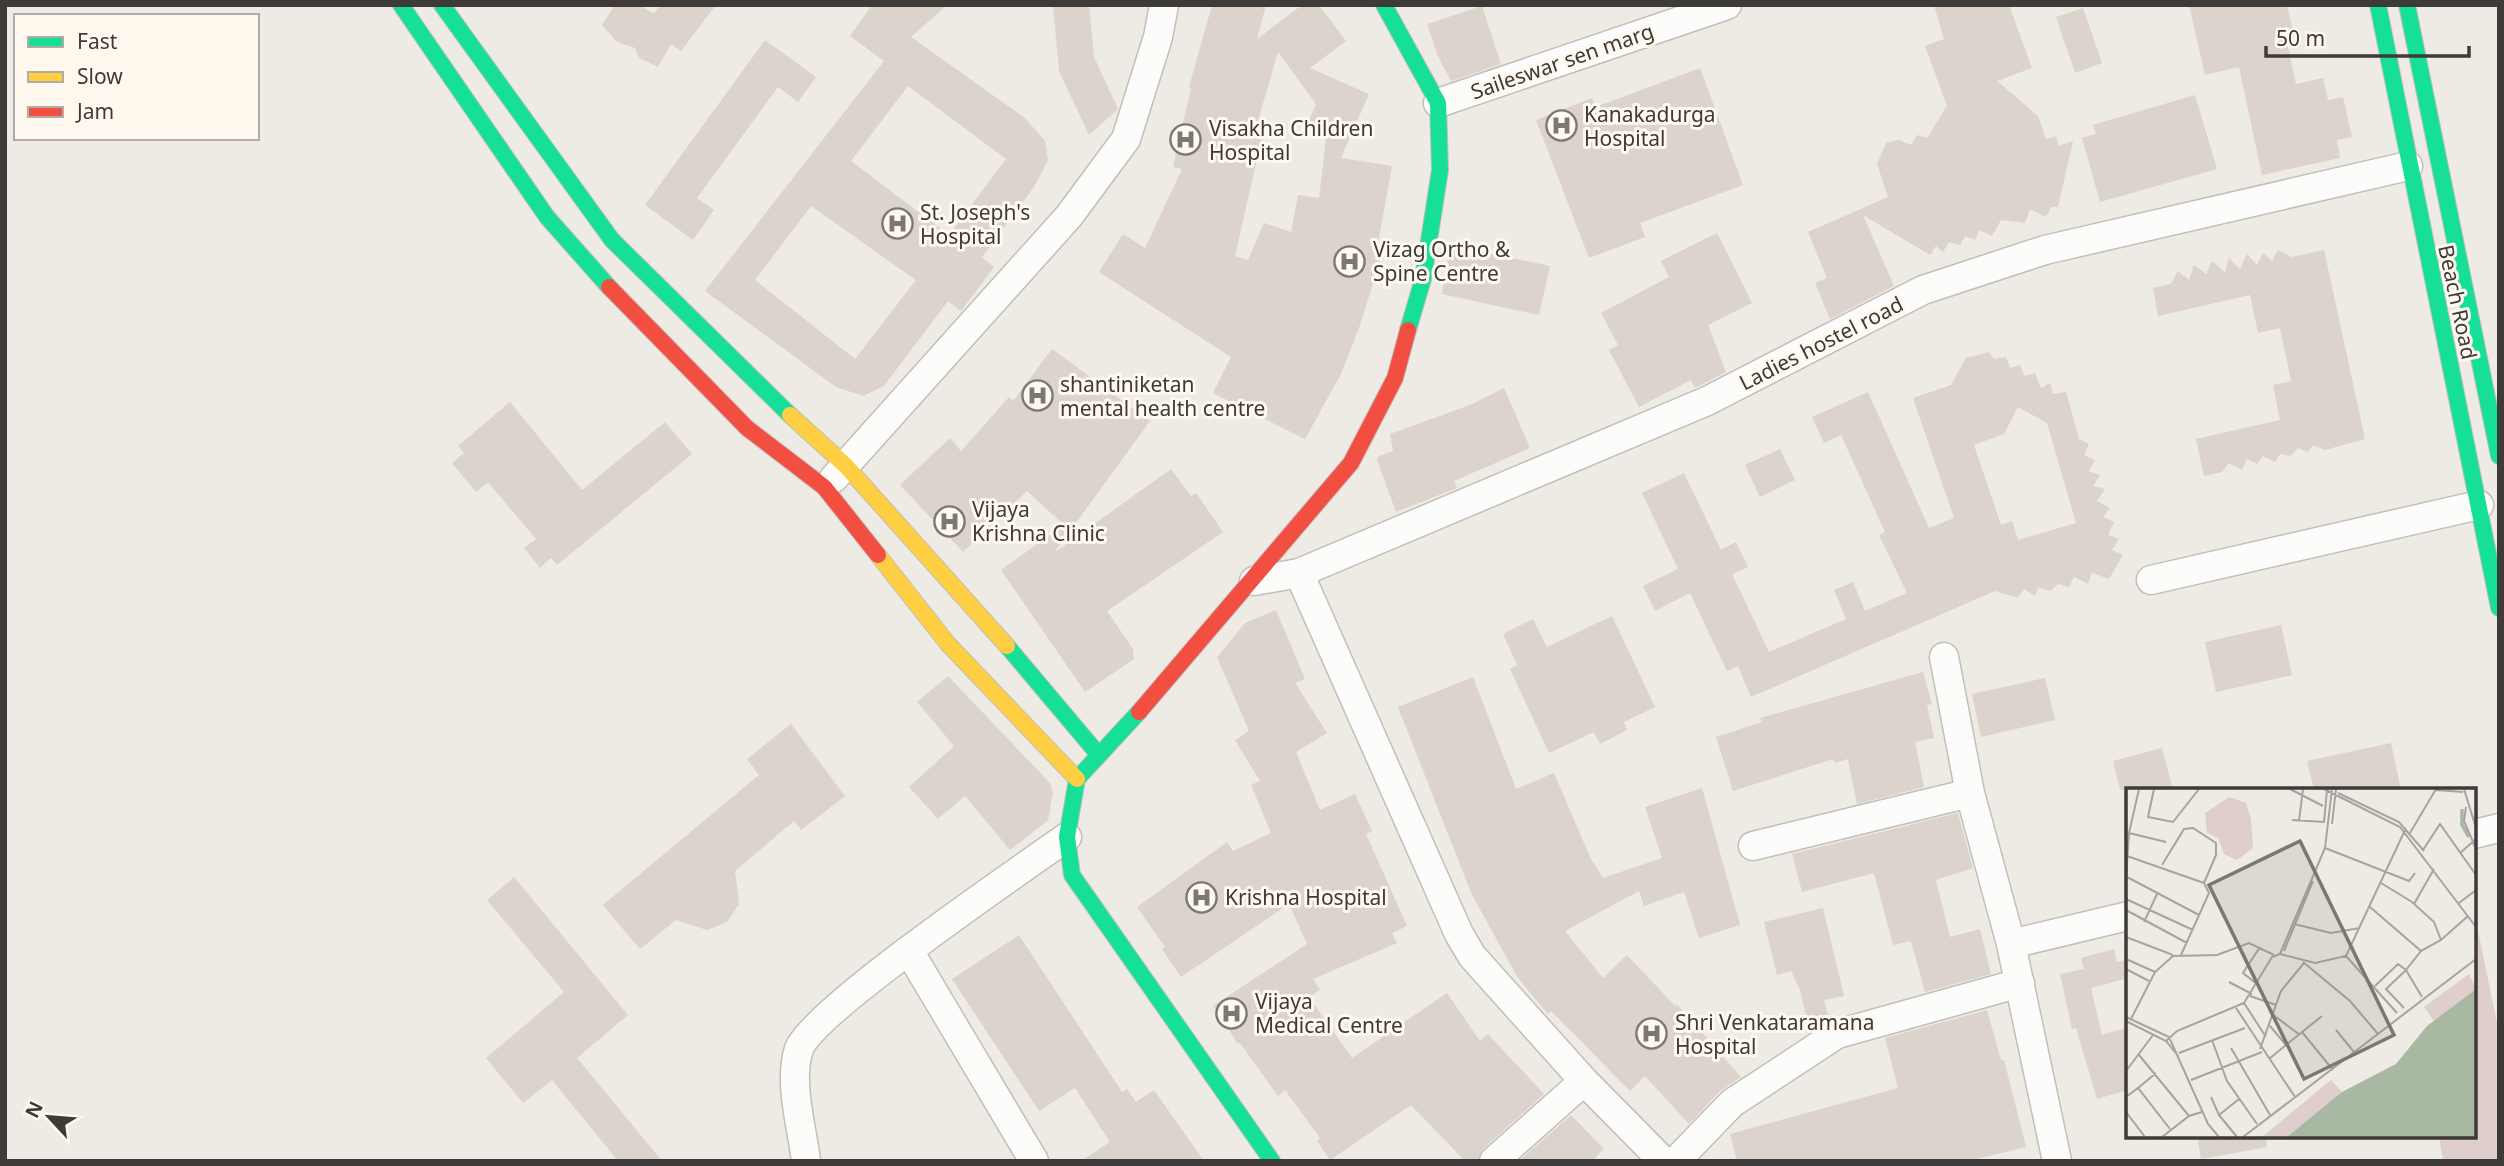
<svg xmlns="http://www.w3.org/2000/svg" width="2504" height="1166" viewBox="0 0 2504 1166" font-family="'Noto Sans',sans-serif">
<rect width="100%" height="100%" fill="#eeeae4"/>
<!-- green -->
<path fill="#dfcecc" d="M2474,911L2499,1033V1161H2443L2439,1136H2474Z"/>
<!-- building -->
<path fill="#dbd3cc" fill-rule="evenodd" d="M615,5H640L654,14L660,5H716L681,51L671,44L658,67L639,58L635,48L617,42L602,25Z
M872,5H947L911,37L1025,118L1045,141L1048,160L1034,187L982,257L994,267L961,311L948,301L884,386L863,396L836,387L705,291L884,61L850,36ZM908,86L1006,159L949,235L851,161ZM811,206L916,280L855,359L755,280Z
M1053,5H1089L1094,57L1118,109L1089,135L1059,71Z
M1212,5H1266L1257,39L1302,5H1319L1346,41L1310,68L1369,94L1341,158L1392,166L1375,260L1380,261L1359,328L1341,374L1305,439L1213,393L1231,357L1099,272L1123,234L1145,248L1182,169L1173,167L1191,88L1189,87ZM1278,52L1316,104L1308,122L1327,130L1319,198L1298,195L1291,232L1264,223L1248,260L1235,256L1266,119L1259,117Z
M1934,5H2009L2032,68L1997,81L2038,116L2046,139L2056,136L2059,146L2073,141L2058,207H2051L2046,217L2030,209L2025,223L2001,220L1992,236L1979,230L1975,240L1965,236L1960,245L1949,242L1943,252L1936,246L1930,255L1863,215L1894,286L1830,319L1815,283L1827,278L1808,232L1888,197L1877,164L1886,143L1899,140L1911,145L1917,135L1927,138L1947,106L1925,46L1944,39Z
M2189,5H2287L2293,32L2285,33L2296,84L2323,78L2328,100L2343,97L2352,137L2337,140L2340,158L2262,175L2239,67L2205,75Z
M1482,6L1501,64L1451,81L1437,54L1427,24Z
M2083,8L2102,63L2075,73L2056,17Z
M765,40L816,77L798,102L778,87L697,198L714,210L693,240L645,205Z
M1700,68L1743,185L1640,223L1645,237L1589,258L1536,120L1592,98L1596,107Z
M2195,95L2217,169L2100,202L2082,138L2096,134L2093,125Z
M1717,233L1752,303L1708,325L1726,372L1695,388L1691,380L1639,407L1609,350L1618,345L1601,313L1669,277L1661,261Z
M1450,245L1550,266L1539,315L1442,294Z
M2278,250L2292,257L2324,250L2365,439L2325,450L2313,445L2308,452L2298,448L2290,456L2280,454L2275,462L2263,456L2257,464L2247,459L2242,470L2229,463L2222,472L2204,476L2196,439L2280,420L2273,385L2291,381L2280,328L2258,333L2250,295L2158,316L2153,288L2171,284L2178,271L2189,280L2194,265L2206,274L2212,261L2225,272L2229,258L2240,269L2247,254L2257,265L2263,253L2272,261Z
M1052,349L1150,421L1054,553L1171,469L1191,496L1196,493L1223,532L1107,611L1133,649L1134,659L1085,692L1001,570L1064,525L1027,491L963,552L900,485L950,438L961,451L1009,397L1013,401Z
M1989,352L1994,359L2006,357L2010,368L2020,365L2024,376L2035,373L2041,388L2050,383L2053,394L2066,392L2079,439L2089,444L2084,455L2095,460L2089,471L2100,475L2093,486L2105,489L2097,501L2110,508L2103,517L2114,522L2108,535L2119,539L2112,550L2123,555L2109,579L2092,573L2088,584L2074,577L2069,587L2058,584L2050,591L2038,587L2035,596L2024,589L2018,598L1995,591L1751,697L1738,666L1727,671L1690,593L1655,611L1643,586L1678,569L1642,493L1684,473L1721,550L1736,542L1748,567L1732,574L1769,652L1846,619L1834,590L1853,582L1865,611L1907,593L1879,535L1885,532L1841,435L1824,443L1812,417L1868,392L1929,528L1954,518L1913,398L1951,385L1966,358ZM2018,407L2047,423L2076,523L2018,540L2012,521L2001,525L1974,445L2004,434Z
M1504,388L1530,448L1454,481L1457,488L1396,512L1377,460L1379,456L1393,451L1390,434L1470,405Z
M510,402L582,490L665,422L692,454L557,565L551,558L540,568L524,548L536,539L488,482L476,492L452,463L464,453L458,446Z
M1780,449L1795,480L1760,497L1745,465Z
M1276,610L1305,679L1295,683L1327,733L1296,752L1320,810L1355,794L1372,831L1366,834L1407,926L1392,933L1397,943L1313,979L1320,990L1309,997L1352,1058L1447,993L1480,1041L1488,1034L1544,1094L1483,1149L1478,1161H1465L1411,1105L1330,1160L1317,1141L1320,1138L1285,1090L1278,1096L1240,1043L1238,1044L1213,1006L1307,944L1289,904L1181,977L1162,949L1165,947L1137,907L1227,842L1233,851L1271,833L1251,785L1260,781L1235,740L1249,731L1217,657L1245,623Z
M1612,616L1655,707L1624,722L1627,730L1600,744L1594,732L1549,753L1510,669L1517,665L1503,634L1533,619L1547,647Z
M2281,625L2292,675L2216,692L2205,642Z
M1923,672L1932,704L1927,705L1934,738L1915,742L1924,787L1857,804L1848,759L1835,763L1833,759L1733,791L1716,737L1762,722L1760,718Z
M948,676L1050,783L1053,792L1048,820L1010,850L965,796L938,819L909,787L954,746L917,702Z
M1473,677L1516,789L1554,773L1590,857L1603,878L1662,858L1645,807L1702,788L1740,925L1699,938L1684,892L1644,906L1639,891L1565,931L1603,978L1627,955L1677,1008L1675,1002L1741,1077L1720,1091L1689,1124L1645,1076L1630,1091L1551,1011L1548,1014L1518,978L1472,895L1398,707Z
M2045,678L2055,720L1981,737L1972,694Z
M791,724L845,796L801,830L794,821L735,871L739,904L727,922L707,930L676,920L640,949L603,905L759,775L747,759Z
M2391,743L2401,790H2314L2307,761Z
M2162,748L2173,790H2120L2113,761Z
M1958,813L1973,868L1936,880L1950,937L1980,929L1991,974L1925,992L1911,941L1893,945L1874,873L1802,892L1792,854Z
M514,877L628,1015L577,1058L662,1161H618L552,1080L523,1103L486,1058L564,992L487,900Z
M1823,908L1844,996L1824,1000L1828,1015L1807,1020L1800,990L1791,971L1777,975L1764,922Z
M1019,935L1122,1092L1127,1089L1136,1102L1154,1090L1204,1161H1081L1110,1142L1075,1088L1039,1111L952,979Z
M2114,949L2117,962L2128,960V978L2091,988L2102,1035L2128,1027V1090L2097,1099L2076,1028L2072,1029L2060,974L2084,969L2081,958Z
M1987,1010L2001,1060H2004L2026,1147L1969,1161H1737L1730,1134L1898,1088L1885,1038Z
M1571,1115L1604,1149L1592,1161H1519Z
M2197,1136H2266L2267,1147L2201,1159Z"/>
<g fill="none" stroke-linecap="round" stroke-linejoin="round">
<defs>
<path id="street" d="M1438,103L1727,5
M834,478L1069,216L1126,139L1158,37L1164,5
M1299,573L1459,934L1472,956L1584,1081L1663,1161
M2151,580L2479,505
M1254,581L1299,573L1707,401L1923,290L2045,250L2408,166
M1944,657L1970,793L2011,944L2057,1161
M2474,834L2499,828
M1753,846L1970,793
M2011,944L2128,916
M909,951L1034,1161
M806,1161C802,1127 788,1082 799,1049C813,1011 1022,869 1067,837
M1494,1161L1584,1081
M1676,1161L1732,1103L1837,1034L2020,983"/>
<path id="fast" d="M401,5L547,217L609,287
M442,5L612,240L790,415
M1384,5L1438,103L1440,170L1423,279L1408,330
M2378,5L2499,608
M2407,5L2499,456
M1007,646L1098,754
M1139,712L1077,779L1067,837L1072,875L1272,1161"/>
<path id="slow" d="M790,415L846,466L1007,646
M878,555L948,644L1077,779"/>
<path id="jam" d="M609,287L747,428L824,487L878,555
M1139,712L1351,463L1395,378L1408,330"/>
</defs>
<!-- street casing -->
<use href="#street" stroke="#c2bfbb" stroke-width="31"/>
<!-- fast casing -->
<use href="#fast" stroke="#c2bfbb" stroke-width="18"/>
<!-- slow casing -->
<use href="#slow" stroke="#c2bfbb" stroke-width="18"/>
<!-- jam casing -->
<use href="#jam" stroke="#c2bfbb" stroke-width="18"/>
<!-- street -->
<use href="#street" stroke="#fcfcfb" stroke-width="28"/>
<!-- fast -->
<use href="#fast" stroke="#16e098" stroke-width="16"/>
<!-- slow -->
<use href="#slow" stroke="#ffcf43" stroke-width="16"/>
<!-- jam -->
<use href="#jam" stroke="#f24e42" stroke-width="16"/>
</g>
<!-- icons -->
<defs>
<symbol id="hospital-ring" viewBox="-11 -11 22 22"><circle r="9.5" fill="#fff8ef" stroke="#7b7874" stroke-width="1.5"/><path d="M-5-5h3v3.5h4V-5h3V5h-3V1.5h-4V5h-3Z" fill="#7b7874"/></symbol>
</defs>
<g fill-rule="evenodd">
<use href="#hospital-ring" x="1544" y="108" width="35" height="35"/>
<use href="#hospital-ring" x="1168" y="122" width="35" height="35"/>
<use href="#hospital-ring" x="880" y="206" width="35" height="35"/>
<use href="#hospital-ring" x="1332" y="244" width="35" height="35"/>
<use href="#hospital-ring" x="1020" y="378" width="35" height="35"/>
<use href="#hospital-ring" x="932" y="504" width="35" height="35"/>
<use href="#hospital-ring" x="1184" y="880" width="35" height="35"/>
<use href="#hospital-ring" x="1214" y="996" width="35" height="35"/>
<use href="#hospital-ring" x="1634" y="1016" width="35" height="35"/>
</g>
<g text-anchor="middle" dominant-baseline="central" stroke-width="6" stroke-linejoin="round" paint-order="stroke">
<!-- street labels -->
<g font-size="21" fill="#3d3a37" stroke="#fff8ef">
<text transform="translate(1562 61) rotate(-19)">Saileswar sen marg</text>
<text transform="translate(2458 302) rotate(78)">Beach Road</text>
<text transform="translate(1821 343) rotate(-27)">Ladies hostel road</text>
</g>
<!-- poi labels -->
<g font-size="21" fill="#3d3a37" stroke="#fff8ef" text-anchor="start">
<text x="1584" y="114">Kanakadurga<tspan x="1584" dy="24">Hospital</tspan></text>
<text x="1209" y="128">Visakha Children<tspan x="1209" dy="24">Hospital</tspan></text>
<text x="920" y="212">St. Joseph's<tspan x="920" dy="24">Hospital</tspan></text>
<text x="1373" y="249">Vizag Ortho &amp;<tspan x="1373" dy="24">Spine Centre</tspan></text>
<text x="1060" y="384">shantiniketan<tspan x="1060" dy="24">mental health centre</tspan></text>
<text x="972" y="509">Vijaya<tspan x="972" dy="24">Krishna Clinic</tspan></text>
<text x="1225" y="897">Krishna Hospital</text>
<text x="1255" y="1001">Vijaya<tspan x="1255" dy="24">Medical Centre</tspan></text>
<text x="1675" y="1022">Shri Venkataramana<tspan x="1675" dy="24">Hospital</tspan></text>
</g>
</g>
<!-- overview -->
<g transform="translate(2126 788)">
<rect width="350" height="350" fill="#eeeae4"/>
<path d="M103,9L120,15L125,31L127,60L111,72L98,66L92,50L81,45L79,25ZM343,186L350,201L308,233L298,219ZM205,292L216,304L186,330L161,349H136Z" fill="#dfcecc"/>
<path d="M350,201V349H161L216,304L270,276L301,238Z" fill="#a9b8a2"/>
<path fill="none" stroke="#a9b8a2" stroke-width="3.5" d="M336,21V37L343,49"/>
<path fill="none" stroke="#a7a49f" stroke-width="2" d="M28,1L22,29L47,34L73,1M164,1L197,18M198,1L274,39L350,139M338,1L350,40M310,2L337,4M212,5L273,34L298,63M340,19L338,33L350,61M166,32L198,34L201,2M173,33L177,1M206,36L210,1M3,45L40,54M284,45L310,1M199,60L283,93L289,85M297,62L314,36L350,87M334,65L350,51M1,68L78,95M36,77L58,41L67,40L90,55V67L78,95L83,105L55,167M1,89L73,127M0,91L3,45L13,1M255,95L286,114L308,134L315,152M0,111L67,142M333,115L350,102M288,116L308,81M244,119L295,163L315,152L342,128M0,122L61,155M18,134L32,104M168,136L205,145L234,140M0,149L47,167M158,163L187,93M295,163L280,182L296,209M154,166L189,175L220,168L280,40M220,168L271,225M0,171L29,184M177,174L224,213L252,246M0,181L23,193M103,194L126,206M131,196L117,185L134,159M249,198L272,176L280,182L260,201L278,220M124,208L150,217M118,215L140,249M110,220L169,309M146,226L174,247M0,229L43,249L82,336L93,349M5,231L29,184L47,168L91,167L123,155L148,167M0,233L40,253L52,268M144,238L160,257L196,228M210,242L228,264M176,244L207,282M86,252L101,293L131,336M40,253L51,243L118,215L146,169L154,166L199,60L206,1M105,260L144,327M134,261L155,203L178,175M53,265L119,240M13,267L63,328M143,271L160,257M0,283L27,247M65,292L136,264M12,300L30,285M0,309L12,300L44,341M85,309L93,327L113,311M0,324L19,349M93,327L111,349M36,349L63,328L76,324M117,349L350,171"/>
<path fill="#7b7874" fill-opacity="0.15" stroke="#7b7874" stroke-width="3.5" d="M174,53L268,247L178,291L83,97Z"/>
<rect width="350" height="350" fill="none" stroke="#3d3a37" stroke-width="3.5"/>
</g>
<!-- border -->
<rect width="2504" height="1166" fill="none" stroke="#3d3a37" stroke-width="14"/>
<!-- legend -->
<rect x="14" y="14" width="245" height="126" fill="#fff8ef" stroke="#b1aca5" stroke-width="2"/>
<rect x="28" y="37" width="35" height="10" fill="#16e098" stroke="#b1aca5" stroke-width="2"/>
<text x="77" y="49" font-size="21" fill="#3d3a37">Fast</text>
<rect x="28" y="72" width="35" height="10" fill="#ffcf43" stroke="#b1aca5" stroke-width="2"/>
<text x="77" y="84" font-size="21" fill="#3d3a37">Slow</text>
<rect x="28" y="107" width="35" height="10" fill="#f24e42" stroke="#b1aca5" stroke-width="2"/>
<text x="77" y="119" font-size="21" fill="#3d3a37">Jam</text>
<!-- north arrow -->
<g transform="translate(49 1117) rotate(296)" stroke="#fff8ef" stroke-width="5" paint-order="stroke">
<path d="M0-5L12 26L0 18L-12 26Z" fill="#3d3a37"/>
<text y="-10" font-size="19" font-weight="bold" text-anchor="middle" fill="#3d3a37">N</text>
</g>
<!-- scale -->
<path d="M2266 46v10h203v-10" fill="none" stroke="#3d3a37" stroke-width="3.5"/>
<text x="2276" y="46" font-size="21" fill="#3d3a37" stroke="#fff8ef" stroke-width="5" paint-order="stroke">50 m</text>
</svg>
